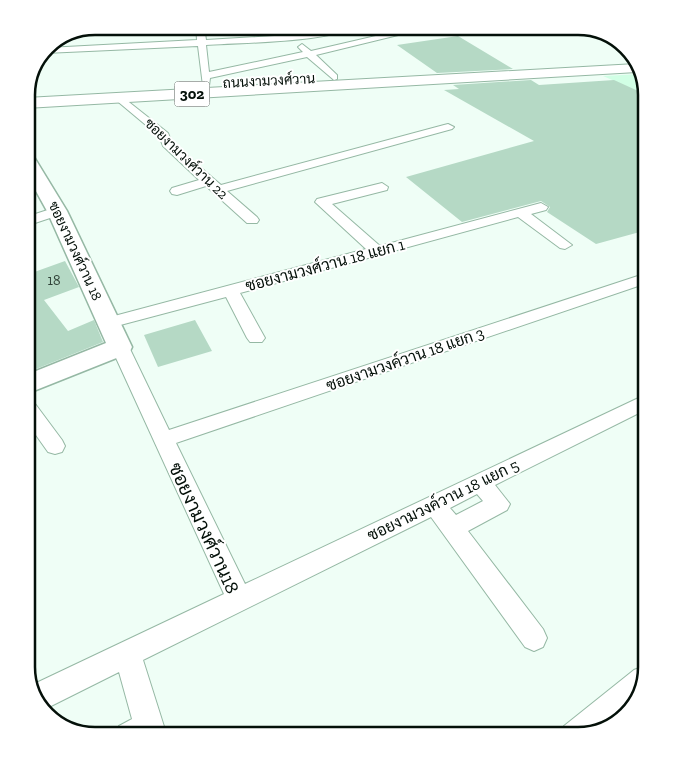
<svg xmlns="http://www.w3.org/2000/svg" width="673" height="762" viewBox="0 0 673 762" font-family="'Zilla Slab',Sarabun,serif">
<rect width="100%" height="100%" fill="#effef6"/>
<!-- built -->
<path fill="#d1ffe5" d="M640,74L647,95L603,76Z"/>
<!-- building -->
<path fill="#b5d9c5" d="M458,36L513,69L437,73L397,45Z
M531,80L539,85L614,80L647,95V230L596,244L547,212L550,207L541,201L462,222L406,177L534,141L444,90L459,89L453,85Z
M65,261L79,287L44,300L68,331L94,320L103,342L26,373V275Z
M195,320L212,351L158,367L144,335Z"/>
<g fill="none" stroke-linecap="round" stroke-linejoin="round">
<defs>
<path id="street" d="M196,26H204L206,40L291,35L355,26C335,42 236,43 206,45L209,72L303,52L298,47L302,44L311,51L419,26H435L316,55L337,75V79L334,80L307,57L210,78L209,86H203L198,46L45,53L47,48L197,40Z
M120,95L168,133L172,143L221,185L444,125L448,124L454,127L452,129L227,191L257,217L259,220L257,223H247L206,186L177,195L172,194L170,191L172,188L199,180L163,146L159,136L116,100L115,98Z
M382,183L388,187L387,190L332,204L380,246L541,203L548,207L546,210L531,214L572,245L565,249L560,248L518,217L240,293L265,338L262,342H250L247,338L226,297L109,328L103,327L101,323L103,319L366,249L315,202L317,199Z
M57,207L64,211L62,214L26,226V217Z
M647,273V283L176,443L245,584L647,394V409L495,485L510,504L507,510L468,531L543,629L547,638L543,647L534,651L525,647L431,517L143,660L167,736H114L119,726L132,719L119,672L47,708L40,709L32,685L224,594L111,347L114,343H126L129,347L169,430ZM477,494L483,501L456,515L450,508Z
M26,399L33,401L62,440L65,446L62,452L55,454L48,452L26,421Z
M644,666L647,667C644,676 644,689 640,697C626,725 587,736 559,736L564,726L634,670Z"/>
<path id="secondary" d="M26,152L34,157L67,211L132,347L129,353L26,394V375L106,343L47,211L26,173Z"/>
<path id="primary" d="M636,64L639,72H637L26,108V98Z"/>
</defs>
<!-- street casing -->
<use href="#street" stroke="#95b8a4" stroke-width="2"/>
<!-- secondary casing -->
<use href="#secondary" stroke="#95b8a4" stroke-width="3"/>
<!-- primary casing -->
<use href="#primary" stroke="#95b8a4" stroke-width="2"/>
<!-- street -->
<use href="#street" fill="#fff" fill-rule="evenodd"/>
<!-- secondary -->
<use href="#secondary" fill="#fff" fill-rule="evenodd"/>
<!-- primary -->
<use href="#primary" fill="#fff" fill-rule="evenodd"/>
</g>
<g text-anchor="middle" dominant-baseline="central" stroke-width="4" stroke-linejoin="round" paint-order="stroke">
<!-- far-street labels -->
<g font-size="14" fill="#041009" stroke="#fff">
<text transform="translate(269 81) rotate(-3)">ถนนงามวงศ์วาน</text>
<text transform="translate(186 159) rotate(44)">ซอยงามวงศ์วาน 22</text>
<text transform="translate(75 251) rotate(65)">ซอยงามวงศ์วาน 18</text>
</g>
<!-- number labels -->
<g font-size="14" fill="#304238">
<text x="54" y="280">18</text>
</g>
<!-- shield labels -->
<rect fill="#fff" stroke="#4f5853" stroke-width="1" x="174.5" y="81.5" width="35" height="25" rx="4"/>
<g font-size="15" font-weight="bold" fill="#041009">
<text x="192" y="94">302</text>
</g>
<!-- street labels -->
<g font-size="16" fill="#041009" stroke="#fff">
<text transform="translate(325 265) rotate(-15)">ซอยงามวงศ์วาน 18 แยก 1</text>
<text transform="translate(405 359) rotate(-19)">ซอยงามวงค์วาน 18 แยก 3</text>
<text transform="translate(443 500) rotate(-26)">ซอยงามวงค์วาน 18 แยก 5</text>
</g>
<!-- near-street labels -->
<g font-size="19" fill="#041009" stroke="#fff">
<text transform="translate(204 528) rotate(65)">ซอยงามวงศ์วาน18</text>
</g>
</g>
<!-- crop -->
<path d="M0 0H673V762H0ZM95 35H578A60 60 0 0 1 638 95V667A60 60 0 0 1 578 727H95A60 60 0 0 1 35 667V95A60 60 0 0 1 95 35Z" fill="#fff" fill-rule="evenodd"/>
<path fill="none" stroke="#041009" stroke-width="2.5" d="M95 35H578A60 60 0 0 1 638 95V667A60 60 0 0 1 578 727H95A60 60 0 0 1 35 667V95A60 60 0 0 1 95 35Z"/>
</svg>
